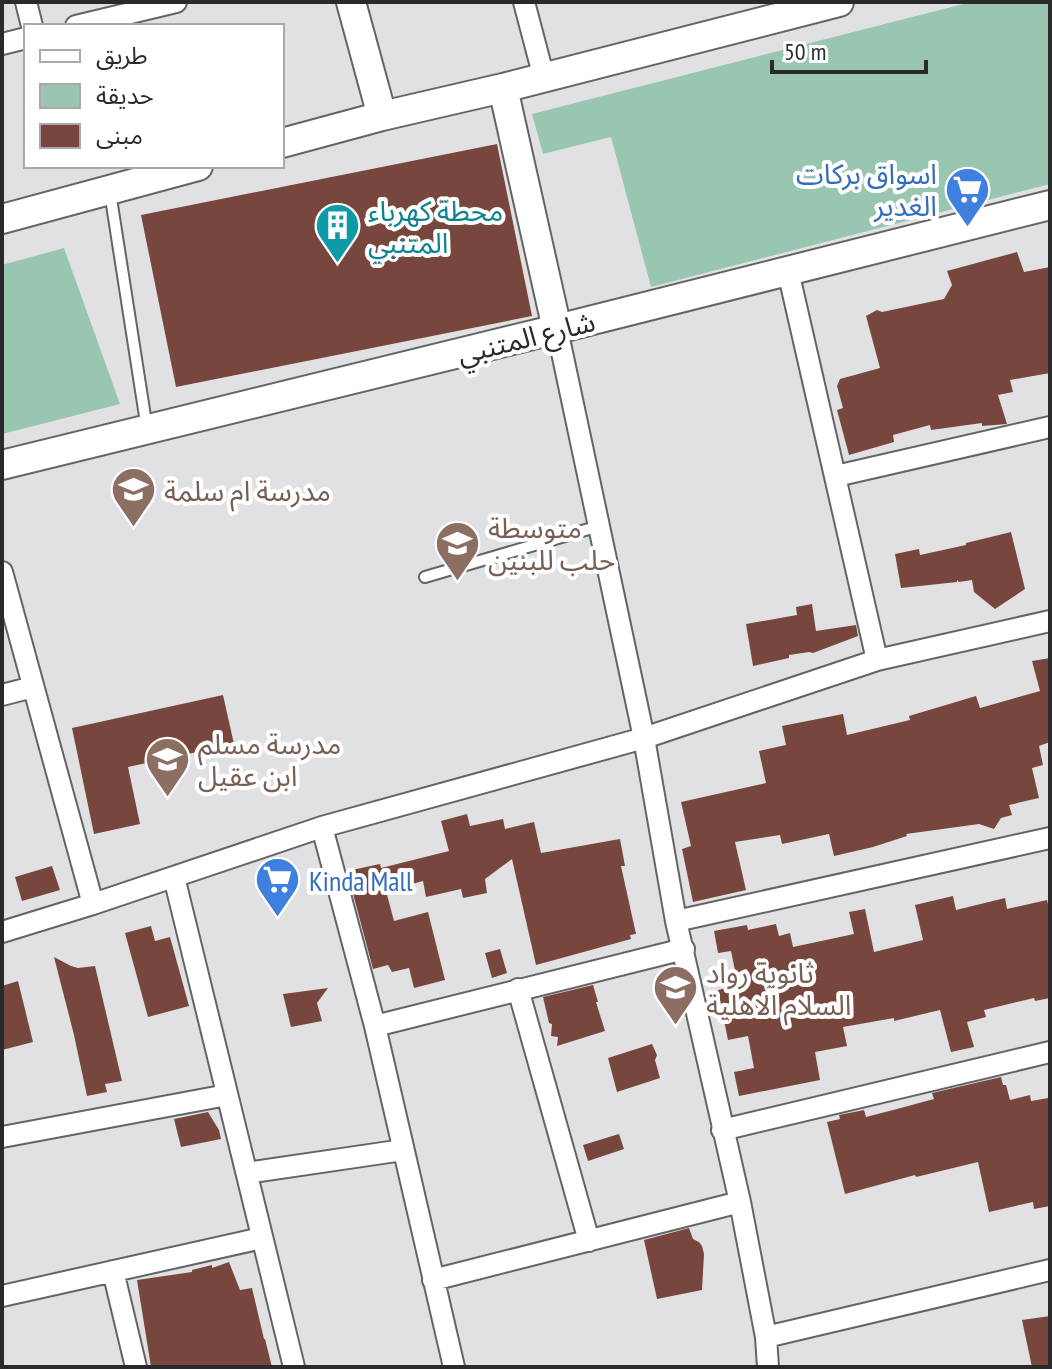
<svg xmlns="http://www.w3.org/2000/svg" width="1052" height="1369" viewBox="0 0 1052 1369" font-family="'PT Sans Narrow','Noto Sans Arabic',sans-serif">
<rect width="100%" height="100%" fill="#e1e1e4"/>
<!-- green -->
<path fill="#98c6b0" d="M971,2H1050V184L651,287L611,137L543,154L532,114Z
M64,248L120,404L2,434V265Z"/>
<!-- building -->
<path fill="#77473e" d="M497,144L532,316L176,387L141,215Z
M1017,252L1024,272L1050,267V373L1010,380L1013,392L998,395L1007,424L982,426V423L931,430L930,425L893,435L894,442L849,455L837,410L843,408L837,386L840,379L880,368L866,316L877,310L882,312L944,299L952,285L947,271Z
M1011,532L1025,589L995,609L974,592L972,580L959,582L957,580V582L901,588L895,554L919,549L920,555L966,545V543Z
M812,604L816,631L856,625L858,636L813,653L809,652L789,655V658L753,666L746,624L797,615L796,607Z
M1050,658V742L1039,746L1043,765L1032,768L1039,798L1009,805L1012,815L1001,818L994,829L979,824L906,834L907,836L873,847L834,856L829,834L782,844L780,835L735,842L746,890L693,902L682,849L691,846L681,802L766,783L759,751L786,745L782,726L843,714L847,735L910,720L909,716L976,696L980,708L1040,691L1032,661Z
M223,695L234,744L128,767L140,824L94,834L72,728Z
M467,814L470,826L503,819L505,829L534,822L541,853L620,839L625,866H621L636,934L630,935L631,939L536,965L512,859L485,879L487,893L463,898L461,889L426,897L423,881L386,891L394,921L428,912L445,980L414,988L409,968L392,972L388,965L373,969L347,871L380,864L381,868L449,851L441,821Z
M52,866L60,890L22,901L15,877Z
M953,896L956,910L1005,898L1007,909L1047,900L1050,912V998L1035,1001L1034,998L984,1010L986,1017L967,1022L974,1047L951,1052L940,1010L894,1021V1018L843,1027L847,1046L815,1052L820,1080L739,1096L734,1072L754,1068L748,1036L728,1040L718,990L738,985L731,951L718,953L714,931L747,925L748,930L776,924L779,936L790,933L793,947L854,934L849,912L865,909L874,952L923,940L915,905Z
M151,926L155,941L170,937L189,1006L148,1017L125,933Z
M500,949L507,973L492,978L485,953Z
M54,957L71,966L78,968L95,966L122,1081L105,1084L107,1092L87,1096L74,1035Z
M18,981L33,1042L2,1050V986Z
M593,985L598,1002H596L605,1031L557,1046L558,1037L551,1036L552,1024L549,1023L543,997Z
M328,988L317,1003L322,1021L291,1027L283,994Z
M652,1044L657,1055L655,1060L660,1078L617,1092L608,1058Z
M1001,1077L1003,1085H1006L1010,1100L1030,1095L1031,1101L1048,1098L1050,1106V1206L1034,1209L1033,1202L989,1212L978,1162L916,1177L915,1175L845,1194L827,1122L840,1119L839,1115L864,1110L866,1117L897,1109L934,1099L932,1093Z
M208,1112L219,1130L221,1139L181,1147L174,1119Z
M619,1134L624,1149L588,1161L583,1145Z
M689,1228L693,1239L699,1242L702,1246L704,1254L702,1290L657,1299L644,1240Z
M229,1262L240,1290L252,1288L264,1339H265L272,1367H151L137,1280L192,1272V1270L212,1265V1268Z
M1050,1316V1367H1032L1022,1320Z"/>
<g fill="none" stroke-linecap="round" stroke-linejoin="round">
<defs>
<path id="lane" d="M110,192L147,429
M425,577L599,526"/>
<path id="street" d="M26,2L32,26
M524,2L544,78
M76,26L176,2
M2,44L26,38
M788,271L877,660
M557,329L644,738L676,921L740,1202L766,1337L768,1367
M836,476L1050,427
M2,572L93,904
M2,695L33,687
M322,827L375,1026L454,1367
M174,877L294,1367
M676,921L1050,838
M2,932L93,904L322,827L644,738L877,660L1050,621
M518,989L589,1241
M375,1026L684,949
M722,1130L1050,1052
M2,1137L227,1095
M247,1173L403,1150
M113,1271L136,1367
M433,1280L740,1202
M2,1296L262,1238
M766,1337L1050,1270"/>
<path id="secondary" d="M351,2L382,116
M503,88L557,329
M282,143L382,116L503,88L839,2
M2,219L198,166
M2,465L557,329L1050,205"/>
</defs>
<!-- lane casing -->
<use href="#lane" stroke="#636466" stroke-width="14"/>
<!-- street casing -->
<use href="#street" stroke="#636466" stroke-width="24"/>
<!-- secondary casing -->
<use href="#secondary" stroke="#636466" stroke-width="32"/>
<!-- lane -->
<use href="#lane" stroke="#fff" stroke-width="10"/>
<!-- street -->
<use href="#street" stroke="#fff" stroke-width="20"/>
<!-- secondary -->
<use href="#secondary" stroke="#fff" stroke-width="28"/>
</g>
<!-- icons -->
<defs>
<symbol id="supermarket-pin" viewBox="-11 -11 22 30"><path d="M0 17L-7.5 6A9.5 9.5 0 1 1 7.5 6Z" fill="#3f7fe0" stroke="#fff"/><path d="M-6-5.5h2.5l.6 2H6L4.5 2H-2.5L-4.4-4H-6ZM-1.5 3.2a1.3 1.3 0 1 0 .1 0ZM3 3.2a1.3 1.3 0 1 0 .1 0Z" fill="#fff"/></symbol>
<symbol id="building-pin" viewBox="-11 -11 22 30"><path d="M0 17L-7.5 6A9.5 9.5 0 1 1 7.5 6Z" fill="#0f9aa8" stroke="#fff"/><path d="M-4-6H4V6H1V3H-1V6H-4ZM-2.5-4.3h1.7v1.8h-1.7ZM.8-4.3h1.7v1.8H.8ZM-2.5-1h1.7V.8h-1.7ZM.8-1h1.7V.8H.8Z" fill="#fff"/></symbol>
<symbol id="school-pin" viewBox="-11 -11 22 30"><path d="M0 17L-7.5 6A9.5 9.5 0 1 1 7.5 6Z" fill="#8d6e63" stroke="#fff"/><path d="M0-5L7-2L0 1L-7-2ZM-4 1L0 2.5L4 1V4Q0 6-4 4Z" fill="#fff"/></symbol>
</defs>
<g fill-rule="evenodd">
<use href="#supermarket-pin" x="942" y="164" width="51" height="69"/>
<use href="#building-pin" x="312" y="200" width="51" height="69"/>
<use href="#school-pin" x="108" y="464" width="51" height="69"/>
<use href="#school-pin" x="432" y="518" width="51" height="69"/>
<use href="#school-pin" x="142" y="734" width="51" height="69"/>
<use href="#supermarket-pin" x="252" y="854" width="51" height="69"/>
<use href="#school-pin" x="650" y="962" width="51" height="69"/>
</g>
<g text-anchor="middle" dominant-baseline="central" stroke-width="8" stroke-linejoin="round" paint-order="stroke">
<!-- shop labels -->
<g font-size="28" fill="#366cbe" stroke="#fff" text-anchor="end">
<text x="937" y="173">اسواق بركات<tspan x="937" dy="32">الغدير</tspan></text>
<text x="309" y="880" text-anchor="start">Kinda Mall</text>
</g>
<!-- culture labels -->
<g font-size="28" fill="#0d838f" stroke="#fff" text-anchor="start">
<text x="368" y="210">محطة كهرباء<tspan x="368" dy="32">المتنبي</tspan></text>
</g>
<!-- street labels -->
<g font-size="28" fill="#2a2a2c" stroke="#fff">
<text transform="translate(526 337) rotate(-14)">شارع المتنبي</text>
</g>
<!-- education labels -->
<g font-size="28" fill="#785e54" stroke="#fff" text-anchor="start">
<text x="164" y="490">مدرسة ام سلمة</text>
<text x="488" y="527">متوسطة<tspan x="488" dy="32">حلب للبنين</tspan></text>
<text x="198" y="743">مدرسة مسلم<tspan x="198" dy="32">ابن عقيل</tspan></text>
<text x="706" y="972">ثانوية رواد<tspan x="706" dy="32">السلام الاهلية</tspan></text>
</g>
</g>
<!-- border -->
<rect width="1052" height="1369" fill="none" stroke="#2a2a2c" stroke-width="8"/>
<!-- legend -->
<rect x="24" y="24" width="260" height="144" fill="#ffffff" stroke="#aaaaab" stroke-width="2"/>
<rect x="40" y="50" width="40" height="12" fill="#ffffff" stroke="#aaaaab" stroke-width="2"/>
<text x="96" y="64" font-size="24" fill="#2a2a2c">طريق</text>
<rect x="40" y="84" width="40" height="24" fill="#98c6b0" stroke="#aaaaab" stroke-width="2"/>
<text x="96" y="104" font-size="24" fill="#2a2a2c">حديقة</text>
<rect x="40" y="124" width="40" height="24" fill="#77473e" stroke="#aaaaab" stroke-width="2"/>
<text x="96" y="144" font-size="24" fill="#2a2a2c">مبنى</text>
<!-- scale -->
<path d="M772 60v12h154v-12" fill="none" stroke="#2a2a2c" stroke-width="4"/>
<text x="784" y="60" font-size="24" fill="#2a2a2c" stroke="#ffffff" stroke-width="6" paint-order="stroke">50 m</text>
</svg>
